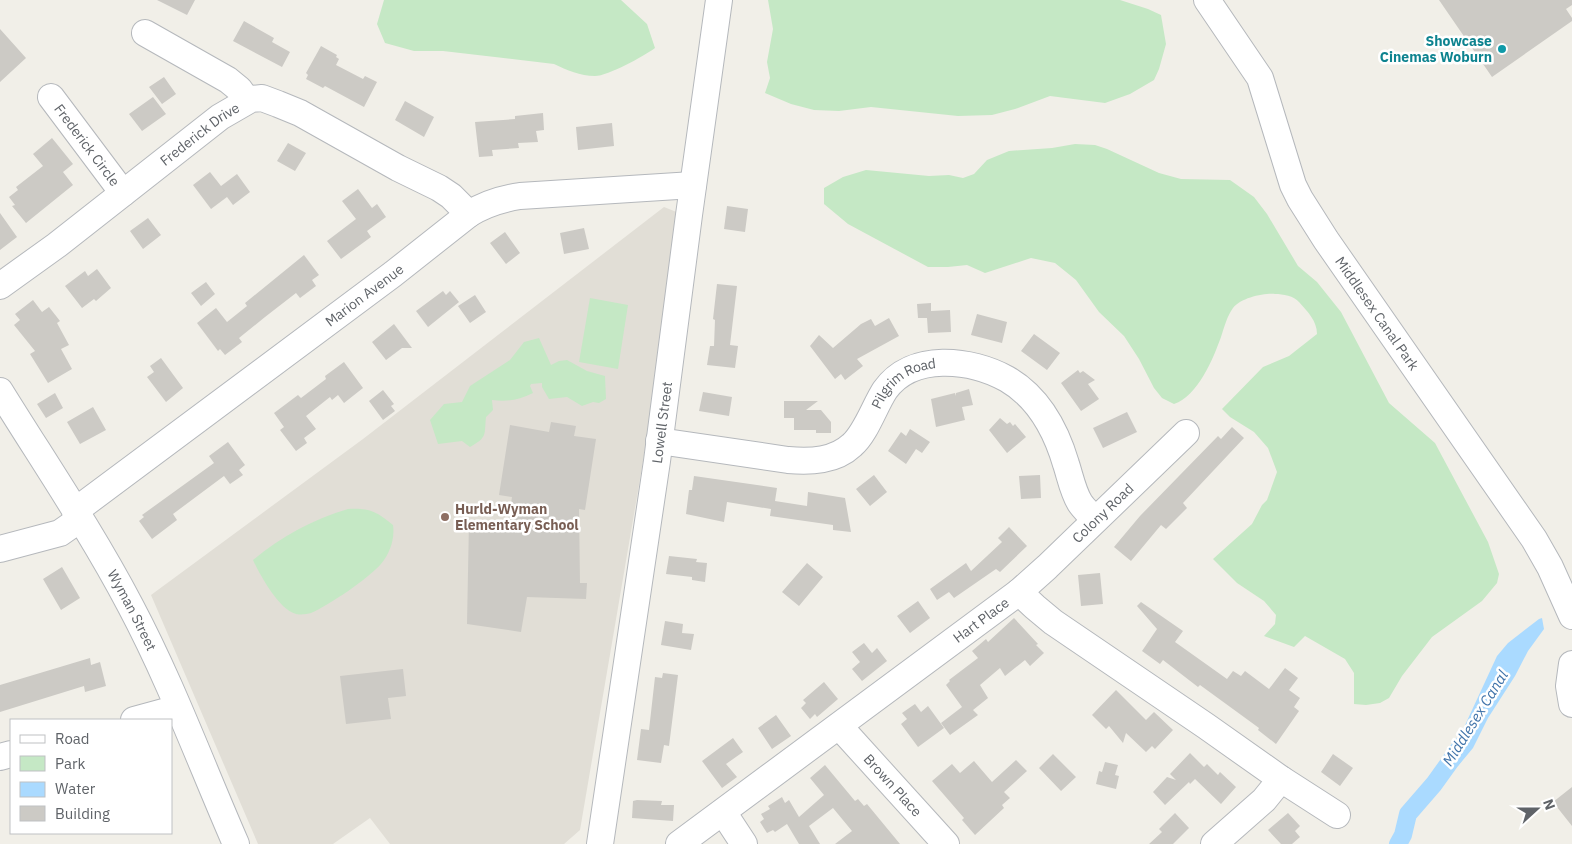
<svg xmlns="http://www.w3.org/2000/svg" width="1572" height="844" viewBox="0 0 1572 844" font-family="'IBM Plex Sans',sans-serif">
<rect width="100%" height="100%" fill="#f1efe8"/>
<!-- education -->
<path fill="#e1ded6" d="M664,207L679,213L647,438L580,830L564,844H390L370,818L333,844H258L151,595L363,439Z"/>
<!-- green -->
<path fill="#c5e8c5" d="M384,0H621L647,24L655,48C644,56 608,76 595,76C580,76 567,70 554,64L443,51H414L385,43L377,24Z
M768,0H1120L1148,9L1161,15L1166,44L1159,69L1154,80L1130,94L1105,103L1050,96L1015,109L992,115L958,116L871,107L839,111L814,110L791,104L765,93L770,78L767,62L773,29Z
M1075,144L1095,145L1107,149L1159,173L1181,179L1230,180L1254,197L1267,214L1298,266L1317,282L1341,312L1389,403L1435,443L1488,542L1499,574L1497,583L1482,601L1432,637L1402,676L1389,698L1380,703L1366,705L1354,704V673L1345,659L1305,636L1294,647L1264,636L1275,624L1276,615L1264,601L1237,583L1213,559L1252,524L1262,505L1267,500L1277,472L1268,448L1254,432L1230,417L1222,409L1263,367L1289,356L1317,334C1317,321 1308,312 1299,302C1294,296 1283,294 1275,294C1263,293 1241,298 1233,308C1227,316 1224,328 1221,337C1213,359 1198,396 1174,404L1162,398L1154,388L1139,359L1124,336L1099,312L1076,280L1055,263L1031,258L985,273L967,265L948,267H928L848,224L824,204V188L843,177L866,170L929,176L949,175L963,178L974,174L987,160L1009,151L1052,148Z
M590,298L628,305L618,369L579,362Z
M539,338L551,365L559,361L567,360L587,371L605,376L606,399L599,403L593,402L582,406L567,397L549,399L542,387V383L531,384L530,386L533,393C518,400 508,402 492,400L493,410L486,417C484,435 488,437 470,447L462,441L438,444L430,420L444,404L462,402L470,386L510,360L524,342Z
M348,509C369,508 376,511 393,525C395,539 390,553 381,564C369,578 328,606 311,613C308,614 299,615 296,614C279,610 260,575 253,560C280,537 314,519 348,509Z"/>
<!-- water -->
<path fill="#aadaff" d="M1542,618L1544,629L1528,651L1515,676L1488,718L1473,748L1458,766L1453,768L1448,765L1454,749L1497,656L1508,643L1539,619Z"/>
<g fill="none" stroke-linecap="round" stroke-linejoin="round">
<!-- canal -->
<path stroke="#aadaff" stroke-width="18" d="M1398,844L1403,835L1408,814L1434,784L1462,745"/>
</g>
<!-- building -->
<path fill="#cccac5" d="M157,0H195L187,15Z
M1439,0H1572V5L1566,9L1572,18V21L1492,77Z
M244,21L274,38L272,42L290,52L282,67L233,41Z
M0,29L26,58L0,82Z
M321,46L337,55L336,57L339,59L336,65L363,79L365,76L377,82L364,107L325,86L323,88L306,79L308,75L306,73Z
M164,77L176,94L162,104L149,87Z
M153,97L166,114L142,131L129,114Z
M405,101L434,117L424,137L395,120Z
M543,113L544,130L536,131L538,142L518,143L519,148L492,150L493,156L479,157L475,122L515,119V116Z
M612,123L614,146L578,150L576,127Z
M52,138L73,164L63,172L73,185L26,223L12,206L15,205L9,197L18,190L16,187L43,166L33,154Z
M288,143L306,153L295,171L277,161Z
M210,172L221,186L237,174L250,192L233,205L227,197L211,209L193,185Z
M358,189L372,208L377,204L386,217L367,231L371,237L341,259L327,241L356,219L342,201Z
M727,206L748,209L745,232L724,229Z
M0,213L17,237L0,250Z
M148,218L161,235L143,249L130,231Z
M584,228L589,249L564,254L560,233Z
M505,232L520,253L506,264L490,243Z
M304,255L319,275L312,280L316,286L300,298L296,293L265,317L239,338L242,342L225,355L220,349L218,351L197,323L216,308L227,322L247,306L245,303Z
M97,269L111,288L96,301L94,299L82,308L65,286L85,271L88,276Z
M206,282L215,294L201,306L191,293Z
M717,284L737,286L730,345L738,346L735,368L707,365L710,346H714L715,320L713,319Z
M443,291L446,295L450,291L459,302L428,327L416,311Z
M475,295L486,312L470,323L458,306Z
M33,300L42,312L49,307L60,321L57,323L69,345L61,349L72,369L48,383L30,354L35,351L14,325L20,320L15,314Z
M931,303V311L950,310L951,332L928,333L927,318H918L917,304Z
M977,314L1007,322L1002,343L971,335Z
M889,318L899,336L857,359L863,366L845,380L841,374L835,379L810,346L819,335L833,348L861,324L871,319L875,326Z
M394,324L412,348H402L386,360L372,342Z
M1034,334L1060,353L1047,370L1021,351Z
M161,358L183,388L166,402L147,377L154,372L150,366Z
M344,362L363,388L344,403L338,395L332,400L330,397L306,416L316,429L304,438L307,443L296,451L280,430L284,427L274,413L298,395L301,398L326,379L325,376Z
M1078,370L1080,373L1083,371L1095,380L1088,384L1099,399L1081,411L1061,383Z
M969,389L973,405L962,407L965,420L936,427L931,399L955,393V396L956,393Z
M383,390L394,404L391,406L395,411L383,420L369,401Z
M703,392L732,397L729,416L699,411Z
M55,393L63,408L46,418L37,404Z
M784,401H818L806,410H821L831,422V433H816V430H794V418H784Z
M93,407L106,430L80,444L67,422Z
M1127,412L1137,432L1103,448L1093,428Z
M1000,418L1007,424L1010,422L1013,426L1015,424L1026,437L1007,453L989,430Z
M551,422L576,426L574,436L596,439L585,510L579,509L580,583H587L586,599L527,597L521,632L467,624L469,521L508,522L512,497L499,495L510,425L549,432Z
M1232,427L1244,438L1183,503L1187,508L1166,529L1161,525L1131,561L1114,547L1140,516L1218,436L1221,439Z
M910,429L930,442L922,453L916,449L906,464L888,451L901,432L906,436Z
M228,442L245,465L239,470L243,475L230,484L224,476L173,514L177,520L152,539L139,521L144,517L142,515L214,463L209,456Z
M874,475L887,492L870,506L856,489Z
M1040,475L1041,498L1021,499L1019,476Z
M694,476L777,488L775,501L807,506L808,492L845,498L851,532L833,530V525L770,516L771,509L727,502L724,522L686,514L689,490H692Z
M1009,527L1027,546L1000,572L996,569L954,598L949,592L937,600L930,589L966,563L971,571L1002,542L998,538Z
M669,556L697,559L696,562L707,563L705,582L692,580V577L666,574Z
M807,563L823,577L799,606L782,592Z
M62,567L80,598L61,610L43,579Z
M1100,573L1103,604L1081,606L1078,575Z
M918,601L930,618L910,633L897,616Z
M1141,602L1183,631L1175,642L1227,679L1233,671L1241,676L1245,671L1269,689L1285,668L1298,678L1289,690L1300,698L1294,707L1299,711L1276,744L1258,730L1259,728L1200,685L1198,687L1163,660L1160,664L1142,651L1157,629L1137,606Z
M1014,618L1038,644L1036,645L1044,653L1030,666L1025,660L1005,676L1000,668L980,685L988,698L973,710L978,715L950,735L941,723L962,707L946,685L950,681L949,680L978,658L972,651L986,639L988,642Z
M665,621L683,624L682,633L694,634L691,650L661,645Z
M864,643L872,653L877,648L887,661L862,681L852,669L860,662L852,652Z
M90,658L91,665L100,662L106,686L85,692L84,686L0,712V685Z
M403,669L406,696L388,698L391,719L346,724L340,676Z
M663,673L678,675L669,746L664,745L661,763L637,760L641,729L649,730L655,677L662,678Z
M824,682L838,699L817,717L815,714L810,719L801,708L806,703L803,700Z
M1116,690L1146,720L1154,712L1173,730L1155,749L1152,746L1146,752L1126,733L1123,743L1109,726L1106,729L1092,715Z
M915,704L921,712L928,706L944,728L918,747L901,724L907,719L902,713Z
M776,715L791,736L772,749L758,728Z
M733,738L743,752L726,764L737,777L722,788L702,761Z
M1190,753L1204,767L1207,764L1218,775L1220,772L1236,787L1221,804L1195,779L1190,784L1189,782L1165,805L1153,792L1167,777L1176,780L1170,774Z
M1053,754L1076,777L1061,791L1039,768Z
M1333,754L1353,768L1340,786L1321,772Z
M1016,760L1027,771L1004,792L1010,798L1002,805L1004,808L975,835L962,820L964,818L932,781L952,764L960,773L974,761L992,782Z
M1105,762L1118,765L1115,775L1119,776L1116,789L1096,784L1099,771L1102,772Z
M825,765L855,801L858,799L864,806L867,804L900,844H835L852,831L833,808L809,826L820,844H799L787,824L775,832L773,830L767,833L760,822L764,819L761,814L770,809L768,806L782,797L785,803L789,800L799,817L824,795L810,778Z
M1572,787V826L1553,802Z
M637,800L662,801L661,805H674L673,821L632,818L633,801Z
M1175,813L1189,828L1173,844H1149L1162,832L1159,829Z
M1288,813L1300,826L1295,831L1300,837L1292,844H1281L1268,830Z"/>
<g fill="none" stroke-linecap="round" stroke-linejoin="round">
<defs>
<g id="minor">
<path id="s1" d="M1207,0L1260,78L1293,185L1300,199L1326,240L1534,539L1550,567L1572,616"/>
<path d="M145,33L228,80L239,89L247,100"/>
<path id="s2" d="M51,97L123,193"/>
<path id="s3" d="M0,286L57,245L220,117L251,99L262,98L278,104L300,113L398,168L439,188L451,196L469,214"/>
<path id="s4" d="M0,391C44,462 91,531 130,605C171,682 201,764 236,844"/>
<path id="s5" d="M659,441L788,460C811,462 835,461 852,445C866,433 875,405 885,390C912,352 971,359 1007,379C1038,397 1056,430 1066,464C1070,476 1073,492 1080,503C1084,509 1090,514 1095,520"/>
<path id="s6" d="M75,511L393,274L469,214C485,204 501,199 520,196L693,185"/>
<path d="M0,549L60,533L80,519"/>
<path id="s7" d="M1019,592L1047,567L1186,433"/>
<path d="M1572,664L1569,686L1572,704"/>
<path d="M134,720L178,708"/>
<path id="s8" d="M839,726L946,844"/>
<path d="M0,757L11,754"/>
<path d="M723,812L744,844"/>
<path id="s9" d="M600,844L657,461L689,215L719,0"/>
<path id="s10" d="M679,844L1019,592L1035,607L1053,622L1206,726L1281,779L1337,815"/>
<path d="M1214,844L1264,800L1281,779"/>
</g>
</defs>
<!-- minor casing -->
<use href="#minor" stroke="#b5b8bc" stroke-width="28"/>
<!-- minor -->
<use href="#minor" stroke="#fff" stroke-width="26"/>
</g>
<!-- markers -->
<circle fill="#0f9aa8" stroke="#fff" stroke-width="2" cx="1502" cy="49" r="5"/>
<circle fill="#8d6e63" stroke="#fff" stroke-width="2" cx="445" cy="517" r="5"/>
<g text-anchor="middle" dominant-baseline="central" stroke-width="5" stroke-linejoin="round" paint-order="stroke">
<!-- culture labels -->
<g font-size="14" font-weight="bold" fill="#0d838f" stroke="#fff" text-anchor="end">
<text x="1492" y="41">Showcase<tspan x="1492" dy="16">Cinemas Woburn</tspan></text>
</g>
<!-- street labels -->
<g font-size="14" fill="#5f6368" stroke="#fff">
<text stroke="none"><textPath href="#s3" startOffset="251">Frederick Drive</textPath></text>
<text stroke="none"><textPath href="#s2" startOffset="60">Frederick Circle</textPath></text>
<text stroke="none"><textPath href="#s6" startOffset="361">Marion Avenue</textPath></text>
<text stroke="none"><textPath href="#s1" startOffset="360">Middlesex Canal Park</textPath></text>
<text stroke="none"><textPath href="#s5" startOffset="282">Pilgrim Road</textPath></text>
<text stroke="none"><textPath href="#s9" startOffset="426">Lowell Street</textPath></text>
<text stroke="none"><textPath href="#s7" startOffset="115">Colony Road</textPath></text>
<text stroke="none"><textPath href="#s4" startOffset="256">Wyman Street</textPath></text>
<text stroke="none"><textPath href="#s10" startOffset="376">Hart Place</textPath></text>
<text stroke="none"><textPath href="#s8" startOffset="80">Brown Place</textPath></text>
</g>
<!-- education labels -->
<g font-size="14" font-weight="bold" fill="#785e54" stroke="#fff" text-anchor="start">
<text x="455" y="509">Hurld-Wyman<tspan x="455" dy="16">Elementary School</tspan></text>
</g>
<!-- water labels -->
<g font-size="15" font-style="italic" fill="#4174aa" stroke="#fff">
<text transform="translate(1475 718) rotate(-58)">Middlesex Canal</text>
</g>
</g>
<!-- legend -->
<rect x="10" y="719" width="162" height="115" fill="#ffffff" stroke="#bfc1c3"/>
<rect x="20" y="735" width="25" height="8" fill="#ffffff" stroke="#bfc1c3"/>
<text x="55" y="744" font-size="15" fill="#5f6368">Road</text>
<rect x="20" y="756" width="25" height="15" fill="#c5e8c5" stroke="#bfc1c3"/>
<text x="55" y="769" font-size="15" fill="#5f6368">Park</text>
<rect x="20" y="782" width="25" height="15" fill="#aadaff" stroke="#bfc1c3"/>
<text x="55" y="794" font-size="15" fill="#5f6368">Water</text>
<rect x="20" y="806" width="25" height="15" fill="#cccac5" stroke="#bfc1c3"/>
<text x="55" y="819" font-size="15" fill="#5f6368">Building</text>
<!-- north arrow -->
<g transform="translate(1537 809) rotate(69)" stroke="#ffffff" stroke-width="4" paint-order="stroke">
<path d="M0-4L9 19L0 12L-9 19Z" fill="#5f6368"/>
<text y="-8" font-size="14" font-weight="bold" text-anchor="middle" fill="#5f6368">N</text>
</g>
</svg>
